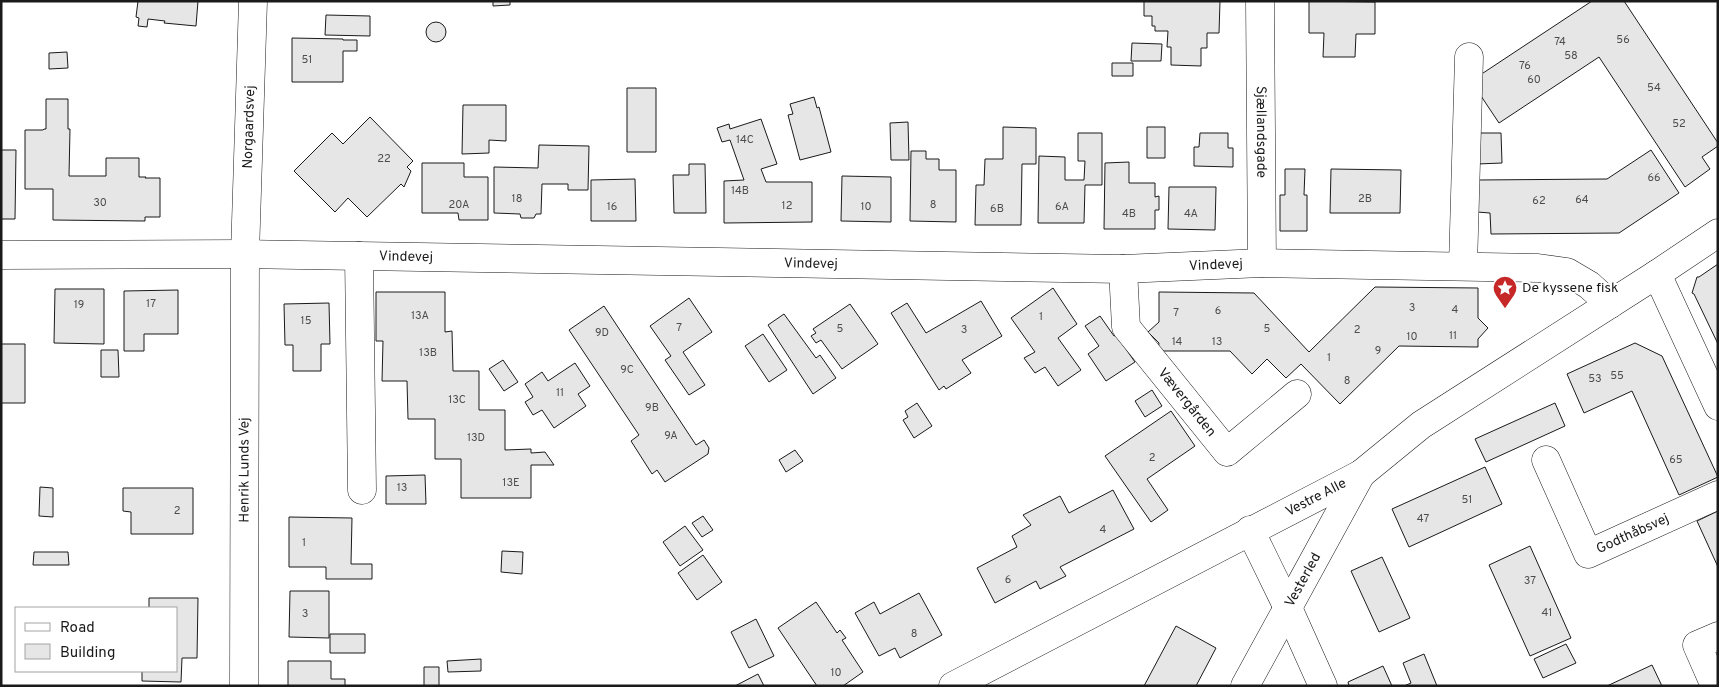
<svg xmlns="http://www.w3.org/2000/svg" width="1719" height="687" viewBox="0 0 1719 687" font-family="Overpass,sans-serif">
<rect width="100%" height="100%" fill="#fff"/>
<!-- building -->
<path fill="#e6e6e6" stroke="#1a1a1a" d="M138,1H198L196,26L164,23L165,21L148,19L147,27L138,26L139,18L136,17Z
M493,1H510V5L493,6Z
M1144,1H1220L1219,33H1207V48H1201V66L1171,65V47H1167L1168,31H1155V26H1152V16H1144Z
M1309,1L1375,2V34H1356L1355,57H1323L1324,33H1309Z
M1592,1H1624L1718,143V146L1702,157L1710,169L1685,187L1599,57L1499,123L1471,81Z
M326,15L370,16V36L325,35Z
M426 32a10 10 0 1 1 20 0a10 10 0 1 1-20 0Z
M292,38L343,39V40H357V51H343V82H292Z
M1132,43L1162,44L1161,61H1131Z
M67,52L68,68L49,69V53Z
M1112,63H1133V76H1112Z
M627,88H656V152H627Z
M814,97L817,108L819,107L831,152L800,160L788,115L793,114L790,104Z
M46,99H68V129H70L69,176H106V158H139V177H146L145,178H160V217H145V221L53,220V189H25V130H43L44,129H46Z
M463,105H506V141L489,140V153L462,154Z
M370,117L413,161L407,167L411,171L404,187L401,184L367,217L348,198L335,212L294,171L332,133L343,144Z
M761,119L777,164L761,169L766,182H812V222L724,223V181L744,180L730,140L722,142L717,128L729,124L730,129Z
M908,122L909,160H891L890,123Z
M1003,127L1036,128V164H1022L1021,225H975L976,185H984L985,159H1003Z
M1147,127H1165V158H1147Z
M1078,133H1102V185H1085L1084,223H1038L1039,156L1065,157V180H1084L1085,161H1078Z
M1200,133H1228V148H1233V167L1194,166V147H1199Z
M1477,133H1501L1502,163L1477,164Z
M539,145L589,146L588,190H568V184H542L541,214H536L534,218H521L520,214L494,213V167L538,168Z
M1,150H16L15,219H1Z
M1651,150L1679,193L1619,233L1491,234L1490,213L1477,212V180L1607,179Z
M911,151H926V159H939V170H956V222L910,221Z
M1129,162V183H1155V197L1159,196V210H1155V229H1104L1105,163Z
M422,163H464V177H488V220H459L458,213H422Z
M689,164H705L706,213H674L673,175H689Z
M1285,169H1305L1304,195H1307V231H1280V195H1285Z
M1331,169L1401,170L1400,213H1330Z
M842,176L891,177V222L841,221Z
M635,179L636,221H591V180Z
M1169,187H1216L1215,230L1168,229Z
M1718,264V344L1694,294L1692,293L1697,277H1699Z
M1375,287L1478,288V318L1488,328L1478,339V347L1399,346L1340,404L1301,364L1286,378L1267,359L1252,374L1230,351H1158L1159,343L1148,332L1159,322V292L1254,293L1309,352Z
M1053,288L1077,324L1058,338L1081,370L1058,386L1045,367L1035,373L1024,358L1035,352L1011,318Z
M55,289H104V344L54,343Z
M178,290V334H144V351H124V291Z
M376,292H445V332L452,331L453,371H479V410H505V450L531,449V453L545,452L554,465H531V498H461V459H435V419H408L407,381H382L383,341H376Z
M689,298L712,332L683,352L705,385L689,395L665,360L671,356L650,326Z
M981,301L1002,336L962,360L971,373L946,389L944,386L939,390L891,313L907,303L926,333Z
M329,303L330,344H321V371H293V345H285L284,304Z
M850,304L878,344L842,369L821,340L816,343L811,336L816,333L813,329Z
M604,306L696,445L704,440L709,448L708,454L665,482L657,470L652,474L631,441L639,435L569,330Z
M784,314L816,358L820,355L836,378L813,394L768,325Z
M1100,316L1114,336L1116,335L1135,362L1106,381L1088,354L1099,346L1085,326Z
M763,334L787,370L769,382L745,346Z
M1635,343L1662,356L1718,477L1679,495L1632,391L1584,413L1567,374Z
M1,344H25V403H1Z
M101,350H118L119,377H101Z
M503,360L518,382L504,391L489,369Z
M575,363L590,386L578,394L586,406L554,428L542,410L533,415L525,402L533,397L525,384L542,372L548,381Z
M1152,390L1162,406L1145,417L1135,401Z
M917,403L932,426L914,438L903,420L908,417L905,411Z
M1555,403L1565,426L1486,462L1475,439Z
M1171,411L1195,446L1147,479L1168,510L1151,522L1105,456Z
M795,450L803,461L786,472L779,460Z
M1485,467L1502,504L1409,547L1392,509Z
M425,475L426,504H386V476Z
M40,487L53,488V517L39,516Z
M123,488H193V534H131V512L123,511Z
M1113,490L1134,529L1060,567L1066,576L1040,589L1036,581L995,603L977,568L1017,547L1012,536L1031,525L1023,515L1060,496L1069,513Z
M1718,511V567L1697,521Z
M703,516L713,530L702,537L692,523Z
M289,517L352,518L351,564H372V579H326V567H289Z
M685,526L703,550L680,566L663,542Z
M1530,546L1571,638L1530,656L1489,565Z
M502,551L523,552L522,574L501,572Z
M34,552H68L69,565H33Z
M703,555L722,582L697,600L678,573Z
M1382,557L1410,618L1379,632L1351,571Z
M290,591H329V638L289,637Z
M919,593L942,635L900,658L895,648L879,656L855,613L874,602L880,614Z
M149,598H198L197,658H182L181,682L142,681V671H176V608H149Z
M816,602L837,633L840,630L846,638L842,640L863,672L843,686H817L778,628Z
M756,619L774,656L749,668L731,632Z
M1176,626L1216,648L1196,686H1144Z
M330,634H365V653H330Z
M1566,644L1576,663L1543,678L1534,659Z
M1424,654L1437,686H1404L1411,683L1403,663Z
M481,659V671L448,672L447,661Z
M288,661H331V679H345V686H288Z
M1652,665L1662,686H1607Z
M1383,666L1392,686H1349L1348,682Z
M424,667H439V686H424Z
M758,674L764,686H735Z"/>
<g fill="none" stroke-linecap="round" stroke-linejoin="round">
<defs>
<g id="minor">
<path id="s1" d="M1260,1L1262,263"/>
<path id="s2" d="M1,255L245,254L1123,269L1262,263L1538,268L1567,272L1589,285L1610,304"/>
<path d="M359,256L362,490"/>
<path d="M1463,266L1469,57"/>
<path id="s3" d="M1123,269L1126,327L1227,452L1297,394"/>
<path d="M1657,274L1718,406"/>
<path id="s4" d="M1546,460L1588,554L1718,495"/>
<path d="M1250,530L1288,608L1323,686"/>
<path id="s5" d="M244,686L245,254L253,1"/>
<path id="s6" d="M953,686L1361,474L1421,425L1657,274L1718,233"/>
<path id="s7" d="M1245,686L1361,474"/>
<path d="M1715,686L1697,645L1718,636"/>
</g>
</defs>
<!-- minor casing -->
<use href="#minor" stroke="#1a1a1a" stroke-width="29"/>
<!-- minor -->
<use href="#minor" stroke="#fff" stroke-width="28"/>
</g>
<!-- icons -->
<defs>
<symbol id="sight-pin" viewBox="-11 -11 22 30"><path d="M0 17L-7.5 6A9.5 9.5 0 1 1 7.5 6Z" fill="#c62828" stroke="#fff"/><path d="M0-6L1.8-2.2L6-1.7L2.9 1.2L3.7 5.4L0 3.3L-3.7 5.4L-2.9 1.2L-6-1.7L-1.8-2.2Z" fill="#fff"/></symbol>
</defs>
<g fill-rule="evenodd">
<use href="#sight-pin" x="1491" y="274" width="28" height="38"/>
</g>
<g text-anchor="middle" dominant-baseline="central" stroke-width="4" stroke-linejoin="round" paint-order="stroke">
<!-- number labels -->
<g font-size="11" fill="#4d4d4d">
<text x="1623" y="40">56</text>
<text x="1560" y="42">74</text>
<text x="1571" y="56">58</text>
<text x="307" y="60">51</text>
<text x="1525" y="66">76</text>
<text x="1534" y="80">60</text>
<text x="1654" y="88">54</text>
<text x="1679" y="124">52</text>
<text x="745" y="140">14C</text>
<text x="384" y="159">22</text>
<text x="1654" y="178">66</text>
<text x="740" y="191">14B</text>
<text x="517" y="199">18</text>
<text x="1365" y="199">2B</text>
<text x="1582" y="200">64</text>
<text x="1539" y="201">62</text>
<text x="100" y="203">30</text>
<text x="459" y="205">20A</text>
<text x="933" y="205">8</text>
<text x="787" y="206">12</text>
<text x="612" y="207">16</text>
<text x="866" y="207">10</text>
<text x="1062" y="207">6A</text>
<text x="997" y="209">6B</text>
<text x="1129" y="214">4B</text>
<text x="1191" y="214">4A</text>
<text x="151" y="304">17</text>
<text x="79" y="305">19</text>
<text x="1412" y="308">3</text>
<text x="1455" y="310">4</text>
<text x="1218" y="311">6</text>
<text x="1176" y="313">7</text>
<text x="420" y="316">13A</text>
<text x="1041" y="317">1</text>
<text x="306" y="321">15</text>
<text x="679" y="328">7</text>
<text x="840" y="329">5</text>
<text x="1267" y="329">5</text>
<text x="964" y="330">3</text>
<text x="1357" y="330">2</text>
<text x="602" y="333">9D</text>
<text x="1453" y="336">11</text>
<text x="1412" y="337">10</text>
<text x="1177" y="342">14</text>
<text x="1217" y="342">13</text>
<text x="1378" y="351">9</text>
<text x="428" y="353">13B</text>
<text x="1329" y="358">1</text>
<text x="627" y="370">9C</text>
<text x="1617" y="376">55</text>
<text x="1595" y="379">53</text>
<text x="1347" y="381">8</text>
<text x="560" y="393">11</text>
<text x="457" y="400">13C</text>
<text x="652" y="408">9B</text>
<text x="671" y="436">9A</text>
<text x="476" y="438">13D</text>
<text x="1152" y="458">2</text>
<text x="1676" y="460">65</text>
<text x="511" y="483">13E</text>
<text x="402" y="488">13</text>
<text x="1467" y="500">51</text>
<text x="177" y="511">2</text>
<text x="1423" y="519">47</text>
<text x="1103" y="530">4</text>
<text x="304" y="543">1</text>
<text x="1008" y="580">6</text>
<text x="1530" y="581">37</text>
<text x="1547" y="613">41</text>
<text x="305" y="614">3</text>
<text x="914" y="634">8</text>
<text x="836" y="673">10</text>
</g>
<!-- street labels -->
<g font-size="14" fill="#1a1a1a" stroke="#fff">
<text stroke="none"><textPath href="#s5" startOffset="559">Norgaardsvej</textPath></text>
<text stroke="none"><textPath href="#s1" startOffset="131">Sjællandsgade</textPath></text>
<text stroke="none"><textPath href="#s2" startOffset="405">Vindevej</textPath></text>
<text stroke="none"><textPath href="#s2" startOffset="810">Vindevej</textPath></text>
<text stroke="none"><textPath href="#s2" startOffset="1215">Vindevej</textPath></text>
<text stroke="none"><textPath href="#s3" startOffset="155">Vævergården</textPath></text>
<text stroke="none"><textPath href="#s5" startOffset="216">Henrik Lunds Vej</textPath></text>
<text stroke="none"><textPath href="#s6" startOffset="409">Vestre Alle</textPath></text>
<text stroke="none"><textPath href="#s4" startOffset="152">Godthåbsvej</textPath></text>
<text stroke="none"><textPath href="#s7" startOffset="121">Vesterled</textPath></text>
</g>
<!-- poi labels -->
<g font-size="14" fill="#1a1a1a" stroke="#fff" text-anchor="start">
<text x="1522" y="288">De kyssene fisk</text>
</g>
</g>
<!-- border -->
<rect width="1719" height="687" fill="none" stroke="#1a1a1a" stroke-width="5"/>
<!-- legend -->
<rect x="15" y="607" width="162" height="65" fill="#ffffff" stroke="#a3a3a3"/>
<rect x="25" y="623" width="25" height="8" fill="#ffffff" stroke="#a3a3a3"/>
<text x="60" y="632" font-size="15" fill="#1a1a1a">Road</text>
<rect x="25" y="644" width="25" height="15" fill="#e6e6e6" stroke="#a3a3a3"/>
<text x="60" y="657" font-size="15" fill="#1a1a1a">Building</text>
</svg>
